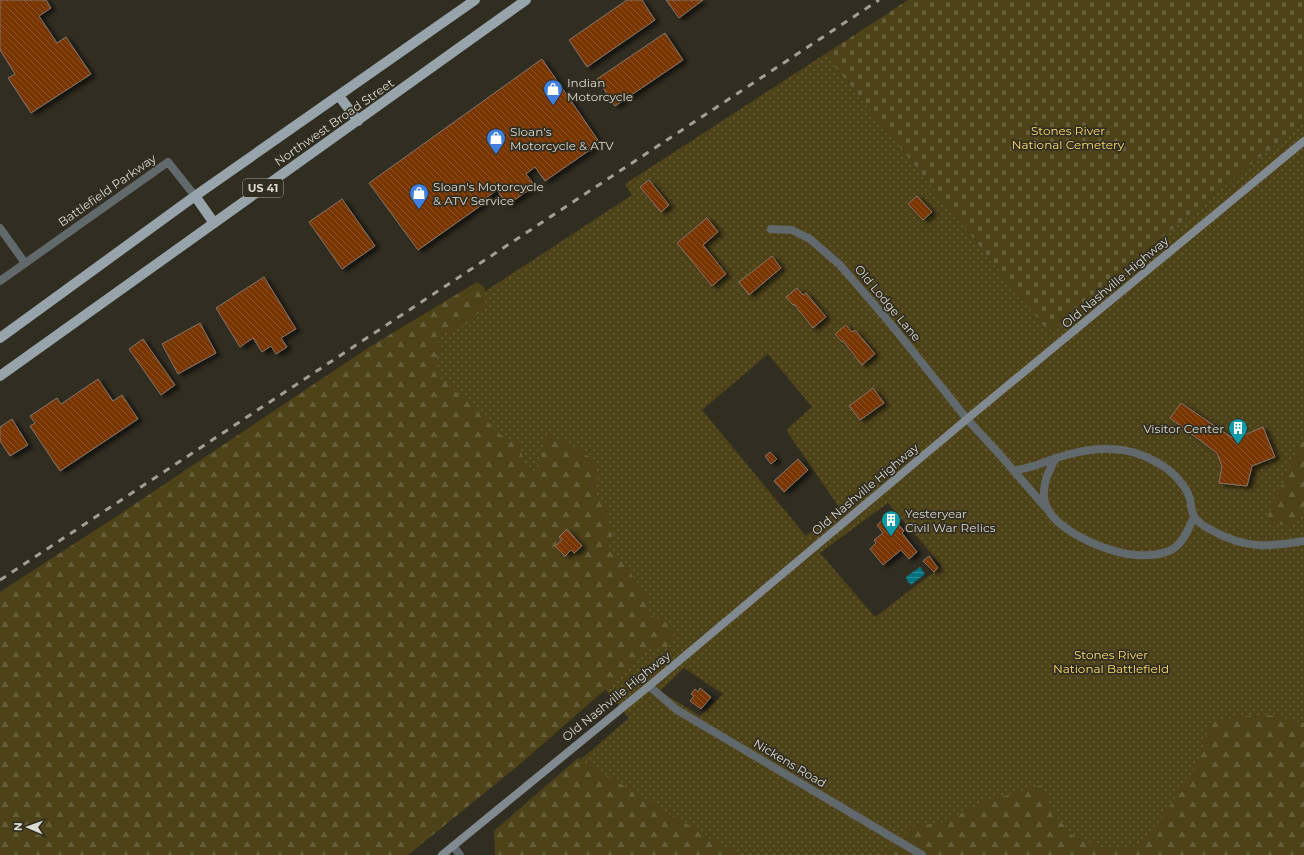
<svg xmlns="http://www.w3.org/2000/svg" width="1304" height="855" viewBox="0 0 1304 855" font-family="Montserrat,sans-serif">
<defs>
<pattern id="grass-dots" width="8" height="8" patternUnits="userSpaceOnUse"><rect width="8" height="8" fill="#4e4219"/><path d="M2 2h.1M6 6h.1" fill="none" stroke="#675d39" stroke-width="1.8" stroke-linecap="round"/></pattern>
<pattern id="forest-firs" width="22" height="20" patternUnits="userSpaceOnUse"><rect width="22" height="20" fill="#4e4219"/><path d="M5 1l3.5 6h-7zM16 11l3.5 6h-7z" fill="#675d39"/></pattern>
<pattern id="cemetery-stones" width="16" height="16" patternUnits="userSpaceOnUse"><rect width="16" height="16" fill="#4e4219"/><path d="M2 7V4a2 2 0 0 1 4 0v3zM10 15v-3a2 2 0 0 1 4 0v3z" fill="#675d39"/></pattern>
<pattern id="water-rules" width="6" height="5" patternUnits="userSpaceOnUse"><rect width="6" height="5" fill="#007280"/><path d="M0 2.5h6" fill="none" stroke="#318c97"/></pattern>
<pattern id="building-back-hatch" width="6" height="6" patternUnits="userSpaceOnUse"><rect width="6" height="6" fill="#793502"/><path d="M-1 5l2 2M0 0l6 6M5-1l2 2" fill="none" stroke="#8b5226"/></pattern>
<filter id="shadow"><feDropShadow dx="4.5" dy="2.5" stdDeviation="2" flood-color="#0009"/></filter>
</defs>
<rect width="100%" height="100%" fill="#312d21"/>
<!-- grass -->
<path fill="url(#grass-dots)" fill-rule="evenodd" d="M825,54L1048,331L1304,121V855H686L566,772L629,718L350,380L632,195L625,184ZM768,354L812,407L786,430L839,507L806,536L702,410ZM888,503L942,566L875,617L820,553ZM684,668L723,694L700,716L660,691Z"/>
<!-- forest -->
<path fill="url(#forest-firs)" d="M477,282L485,288L483,309L465,325L434,338L442,346L436,361L441,378L486,419L497,433L518,443L525,464L530,472L540,468L542,451L548,437L565,441L594,460L598,477L594,498L608,503L606,521L615,530L606,549L622,560L647,597L650,615L668,623L675,633L668,647L657,649L651,647L615,681L519,765L408,855H0V592L117,516L371,346Z
M1304,436V508L1290,527L1266,520Z
M1264,714L1304,723V855H885L914,826L940,823L988,801L1042,785L1050,807L1070,834L1099,846L1128,849L1147,840L1198,764L1211,721Z
M578,758L711,839L740,855H495L494,831Z"/>
<!-- cemetery -->
<path fill="url(#cemetery-stones)" d="M908,0H1304V121L1048,331L825,54Z"/>
<!-- water -->
<path fill="url(#water-rules)" d="M920,567L925,574L911,585L909,582L908,583L906,577Z"/>
<!-- building -->
<path fill="url(#building-back-hatch)" stroke="#83756d" filter="url(#shadow)" d="M0,0H46L51,8L39,16L57,43L66,37L91,74L31,113L8,78L15,74L0,50Z
M627,0H642L655,20L587,67L569,40Z
M666,0H703L679,18Z
M665,33L683,60L615,106L597,79Z
M542,59L600,143L545,181L535,167L526,174L535,186L507,205L497,190L482,201L483,204L418,250L369,183Z
M649,180L669,205L661,212L640,187Z
M917,196L932,212L923,220L908,204Z
M342,199L375,246L342,269L309,222Z
M707,218L718,232L703,245L726,274L712,286L677,243Z
M772,256L781,268L749,295L739,282Z
M264,277L296,329L281,338L287,347L276,354L271,346L262,352L253,338L240,347L216,308Z
M797,288L803,295L806,293L826,317L813,328L794,304L793,305L786,297Z
M200,323L216,353L178,374L162,344Z
M846,325L852,332L855,330L875,354L862,365L843,341L842,342L835,334Z
M143,339L175,385L161,395L129,349Z
M98,379L113,401L122,395L138,419L60,471L30,426L35,423L30,416L57,398L61,404Z
M873,388L884,403L860,420L849,406Z
M1181,403L1231,437H1240L1263,427L1275,457L1252,466L1247,486L1219,483L1222,466L1217,453L1170,418Z
M12,419L28,445L10,456L0,441V427Z
M770,452L777,459L771,464L765,456Z
M798,459L808,470L784,492L774,481Z
M890,514L904,531L902,533L917,552L909,559L901,550L883,565L870,549L876,543L874,540L883,533L877,525Z
M567,529L582,546L574,553L571,550L565,556L555,546L562,540L559,537Z
M929,556L938,568L934,572L923,561Z
M700,688L711,697L701,709L690,701L694,696L691,694L695,689L698,692Z"/>
<g fill="none" stroke-linecap="round" stroke-linejoin="round">
<!-- street -->
<path stroke="#62696c" stroke-width="8" d="M0,228L25,263
M771,229L792,230L810,239L840,265L890,323L967,419L1001,456L1046,508
M0,281L168,162L195,196
M1014,471L1034,466L1056,458
M1194,517C1188,529 1183,545 1169,551C1156,556 1140,556 1127,554C1101,549 1045,527 1044,496C1043,482 1049,470 1056,458C1092,447 1125,443 1158,463C1167,468 1175,474 1181,483C1185,487 1188,493 1190,499C1191,504 1191,511 1194,516C1197,522 1207,528 1213,531C1246,549 1268,547 1304,541
M649,686L677,710L922,855
M453,846L460,855"/>
<!-- secondary -->
<path stroke="#808a90" stroke-width="8" d="M442,855L649,686L967,419L1304,141"/>
<!-- primary -->
<path stroke="#97a4ab" stroke-width="10" d="M339,96L358,121
M195,196L214,223
M0,338L195,196L475,0
M0,376L526,0"/>
<!-- rail -->
<path stroke="#a29f96" stroke-width="3" stroke-dasharray="7 7" stroke-linecap="butt" d="M0,580L879,0"/>
</g>
<!-- icons -->
<defs>
<symbol id="shop-pin" viewBox="-11 -11 22 30"><path d="M0 17L-7.5 6A9.5 9.5 0 1 1 7.5 6Z" fill="#3f7fe0" stroke="#312d21"/><path d="M-5-2.5h2.3a2.7 3.5 0 0 1 5.4 0H5L5.5 6h-11ZM-1.5-2.5h3a1.5 2.3 0 0 0-3 0Z" fill="#fff"/></symbol>
<symbol id="building-pin" viewBox="-11 -11 22 30"><path d="M0 17L-7.5 6A9.5 9.5 0 1 1 7.5 6Z" fill="#0f9aa8" stroke="#312d21"/><path d="M-4-6H4V6H1V3H-1V6H-4ZM-2.5-4.3h1.7v1.8h-1.7ZM.8-4.3h1.7v1.8H.8ZM-2.5-1h1.7V.8h-1.7ZM.8-1h1.7V.8H.8Z" fill="#fff"/></symbol>
</defs>
<g fill-rule="evenodd">
<use href="#shop-pin" x="542" y="78" width="22" height="30"/>
<use href="#shop-pin" x="485" y="127" width="22" height="30"/>
<use href="#shop-pin" x="408" y="182" width="22" height="30"/>
<use href="#building-pin" x="1227" y="417" width="22" height="30"/>
<use href="#building-pin" x="880" y="509" width="22" height="30"/>
</g>
<g text-anchor="middle" dominant-baseline="central" stroke-width="3.5" stroke-linejoin="round" paint-order="stroke">
<!-- shield labels -->
<rect fill="#312d21" stroke="#a8a59c" stroke-width="1" x="243" y="179" width="40" height="18" rx="3"/>
<g font-size="11" font-weight="bold" fill="#dbd9d1">
<text x="263" y="188">US 41</text>
</g>
<!-- poi labels -->
<g font-size="12" fill="#dbd9d1" stroke="#312d21" text-anchor="start">
<text x="567" y="82">Indian<tspan x="567" dy="14">Motorcycle</tspan></text>
<text x="510" y="131">Sloan's<tspan x="510" dy="14">Motorcycle &amp; ATV</tspan></text>
<text x="433" y="186">Sloan's Motorcycle<tspan x="433" dy="14">&amp; ATV Service</tspan></text>
<text x="1224" y="428" text-anchor="end">Visitor Center</text>
<text x="905" y="513">Yesteryear<tspan x="905" dy="14">Civil War Relics</tspan></text>
</g>
<!-- street labels -->
<g font-size="12" fill="#dbd9d1" stroke="#312d21">
<text transform="translate(334 122) rotate(-35)">Northwest Broad Street</text>
<text transform="translate(107 190) rotate(-35)">Battlefield Parkway</text>
<text transform="translate(1115 282) rotate(-40)">Old Nashville Highway</text>
<text transform="translate(888 303) rotate(50)">Old Lodge Lane</text>
<text transform="translate(865 489) rotate(-40)">Old Nashville Highway</text>
<text transform="translate(616 696) rotate(-39)">Old Nashville Highway</text>
<text transform="translate(790 763) rotate(31)">Nickens Road</text>
</g>
<!-- park labels -->
<g font-size="12" fill="#fddb67" stroke="#312d21">
<text x="1068" y="130">Stones River<tspan x="1068" dy="14">National Cemetery</tspan></text>
<text x="1111" y="654">Stones River<tspan x="1111" dy="14">National Battlefield</tspan></text>
</g>
</g>
<!-- north arrow -->
<g transform="translate(28 827) rotate(272)" stroke="#312d21" stroke-width="3" paint-order="stroke">
<path d="M0-3L7 15L0 10L-7 15Z" fill="#dbd9d1"/>
<text y="-6" font-size="11" font-weight="bold" text-anchor="middle" fill="#dbd9d1">N</text>
</g>
</svg>
